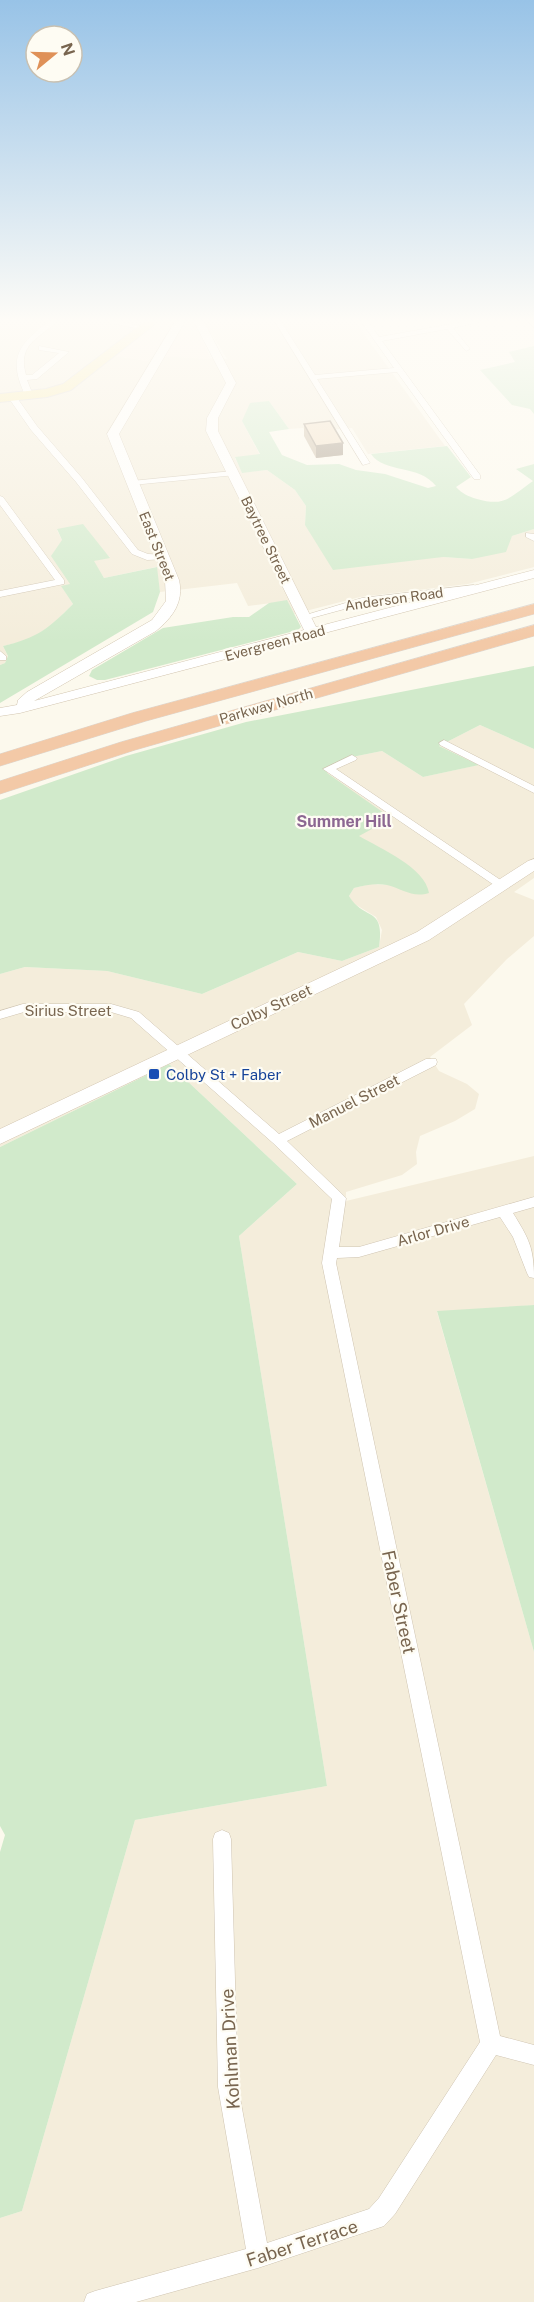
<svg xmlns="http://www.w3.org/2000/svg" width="534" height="2302" viewBox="0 0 534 2302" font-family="'Public Sans',sans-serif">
<rect width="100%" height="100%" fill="#fcf9ed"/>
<!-- residential -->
<path fill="#f4eddb" d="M0,320H146L57,387L0,394Z
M203,320H354L445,446L368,454L352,428L306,432L303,428L289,429L269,401L242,421L260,455L235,458L242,472L267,470L295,490L306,506L305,525L443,557L472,559L512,536L534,529V567L468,584L360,597L294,614L287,601L248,606L237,583L160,592L156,567L104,578L93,561L110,557L57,530L62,540L71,584L62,587L73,604L52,625L29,640L3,646L8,656L5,663L0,665V401L46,397L70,391L115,356L147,361L152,356L227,359Z
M480,725L534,749V878L514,892L534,900V936L507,959L464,1004L472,1025L430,1057L439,1071L467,1084L479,1094L475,1109L455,1121L420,1136L416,1152L417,1164L402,1175L346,1192V1201L534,1156V1305L437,1312L534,1652V2302H0V2218L22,2211L135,1820L327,1786L239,1236L297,1184L169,1064L0,1147V974L25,967L107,971L202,994L298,952L342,961L379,947L382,930L376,917L353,903L349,896L354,888L370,884L388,885L358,835L383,813L326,773L328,768L352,757L382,751L423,777L478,765L439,746Z"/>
<!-- commercial -->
<path fill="#fceee1" d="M163,320H193L211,359L152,356L147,361L115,356Z"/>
<!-- green -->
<path fill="#d1eacb" d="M534,346V414L530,409L512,405L480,370L515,362L509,352Z
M269,401L289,429L269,432L282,455L307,465L339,464L356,470L385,474L428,488L436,486C419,464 385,474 371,454L447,446L471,477L456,487C463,494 467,496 477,499C505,507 510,497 533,481L516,469L534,464V529L512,536L506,552L472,559L443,557L333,570L305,525L306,506L295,490L267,470L242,473L235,457L260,454L242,421L250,403Z
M83,524L110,558L94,561L104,578L157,567L160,592L153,612L0,703V665L5,663L8,656L3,646C37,638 48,629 73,604L61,586L70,584L51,556L62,540L57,529Z
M287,600L301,627L298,630L105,680H97L89,676L92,670L163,628L233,617H249L269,603Z
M534,666V749L480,725L439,746L479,765L423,777L382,751L352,757L328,768L327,773L384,813L380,815L383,823L359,836C381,849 425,867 429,893C412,898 403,889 387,885C376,883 366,885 354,888L349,896C365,922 385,905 379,947L342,961L298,952L202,994L107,971L25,967L0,974V800L126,756L246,722Z
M169,1064L297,1184L239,1236L327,1786L135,1820L22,2211L0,2218V1852L5,1835L0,1826V1147Z
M534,1305V1652L437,1311Z"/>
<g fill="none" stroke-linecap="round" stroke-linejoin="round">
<defs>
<path id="street" d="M51,320H59C40,338 17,343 26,375H32L59,353L39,350V346L69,352L37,379L27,380L33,395L26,397C7,358 18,344 51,320Z
M97,320H112L149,328L145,330Z
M274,320H280L315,375L394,368L360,320H367L379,337L474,320H488L453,328L470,349L466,351L447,329L382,341L480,475V479H474L397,372L317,379L370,463L363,465Z
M526,320H533L534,327Z
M9,395H15L37,426L82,478L138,550L148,554L166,555V559L147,560L132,554L76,482L31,430L8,397Z
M233,471L237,473L236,475L132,485L128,483L132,481Z
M0,496L3,497L64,580V584L0,597V591L55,580L0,505Z
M526,533L534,534V541L526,537Z
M474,585L479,588L477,590L363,604L304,620L299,617L362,598Z
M0,651L6,656V660H0Z
M444,740L534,786V793L440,745L439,743Z
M352,755L357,758L356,760L336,769L505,883V887H497L323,769Z
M23,1004H111L139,1012L279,1134L426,1059H436L437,1062L436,1065L287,1141L346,1198L339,1247H359L534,1197V1207L513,1213C529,1239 534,1248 534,1278L529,1277L527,1273L513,1237L500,1217L359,1257L337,1258L336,1263L500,2036L534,2045V2065L496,2055L395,2214L384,2226L258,2268L136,2302H84L87,2294L95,2291L246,2249L218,2087L213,1839L215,1833L222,1830L229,1833L231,1839L238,2087L267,2243L369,2209L379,2198L480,2042L322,1263L332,1199L273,1143L131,1018L111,1012H24L0,1019V1011Z"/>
<path id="secondary" d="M176,320H186L119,434L179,580C184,602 173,617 156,631L34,701L304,630L206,431L207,418L226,383L193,320H203L236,383L218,418V431L316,627L534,570V578L20,713L0,716V708L17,705L18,700L27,692L152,620L166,601L165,580L107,434Z
M534,859V871L429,940L0,1144V1129L417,932L528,861Z"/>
<path id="primary" d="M147,320H160L71,390L47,397L0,402V394L46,389L63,384Z"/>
<path id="highway" d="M534,604V614L146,721L0,766V754L132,713Z
M534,625V636L135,750L0,794V781L121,742Z"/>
</defs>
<!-- street casing -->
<use href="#street" stroke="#cfc4b1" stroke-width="1"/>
<!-- secondary casing -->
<use href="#secondary" stroke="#d2c5b0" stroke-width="1"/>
<!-- primary casing -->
<use href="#primary" stroke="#dcd7d1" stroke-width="2"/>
<!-- highway casing -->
<use href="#highway" stroke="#dcd7d1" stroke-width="1"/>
<!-- street -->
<use href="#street" fill="#fff" fill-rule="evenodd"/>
<!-- secondary -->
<use href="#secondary" fill="#fff" fill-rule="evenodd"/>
<!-- primary -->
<use href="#primary" fill="#f7e9a9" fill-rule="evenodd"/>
<!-- highway -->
<use href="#highway" fill="#f3c9a7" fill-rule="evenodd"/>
</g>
<!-- wall -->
<path fill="#cfc0a9" d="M304,424L343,455L316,458L304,436Z"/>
<!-- shaded-wall -->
<path fill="#a99c8a" d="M343,443V455L316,458V446Z"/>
<!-- building -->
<path fill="#f1dfc5" stroke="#a99c8a" stroke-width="1.5" d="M330,421L343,443L316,446L304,424Z"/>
<!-- sky -->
<linearGradient id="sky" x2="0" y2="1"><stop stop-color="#98c3e7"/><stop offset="0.5" stop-color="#fefcf7"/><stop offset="1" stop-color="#fefcf7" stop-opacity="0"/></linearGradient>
<rect width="534" height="642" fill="url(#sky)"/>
<!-- markers -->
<rect fill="#1a4fb4" stroke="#fefcf3" stroke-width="2" x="148" y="1068" width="12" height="12" rx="3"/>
<g text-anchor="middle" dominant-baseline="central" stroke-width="4.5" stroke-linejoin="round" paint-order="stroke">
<!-- far-street labels -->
<g font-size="14" fill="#78654f" stroke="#fefcf3">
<text transform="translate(266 540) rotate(64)">Baytree Street</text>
<text transform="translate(157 546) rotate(68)">East Street</text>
<text transform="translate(394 599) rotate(-8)">Anderson Road</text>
<text transform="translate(275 643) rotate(-15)">Evergreen Road</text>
<text transform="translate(266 706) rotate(-16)">Parkway North</text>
</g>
<!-- street labels -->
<g font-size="15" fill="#78654f" stroke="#fefcf3">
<text transform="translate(271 1007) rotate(-25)">Colby Street</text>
<text x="68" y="1010">Sirius Street</text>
<text transform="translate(354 1101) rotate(-27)">Manuel Street</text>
<text transform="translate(433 1231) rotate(-16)">Arlor Drive</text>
</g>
<!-- transit labels -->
<g font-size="15" fill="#164399" stroke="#fefcf3" text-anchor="start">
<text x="166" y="1074">Colby St + Faber</text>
</g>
<!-- neighbourhood labels -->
<g font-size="16" font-weight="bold" fill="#8c6792" stroke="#fefcf3">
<text x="344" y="821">Summer Hill</text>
</g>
<!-- near-street labels -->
<g font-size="18" fill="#78654f" stroke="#fefcf3">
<text transform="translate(399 1602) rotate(78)">Faber Street</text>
<text transform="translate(230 2049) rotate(-93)">Kohlman Drive</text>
<text transform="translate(302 2243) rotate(-18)">Faber Terrace</text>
</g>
</g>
<!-- north arrow -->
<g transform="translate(54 54) rotate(71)"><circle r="28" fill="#fefcf3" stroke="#c8c0b1" stroke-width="1.5"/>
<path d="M0-4.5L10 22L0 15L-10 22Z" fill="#df9158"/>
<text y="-9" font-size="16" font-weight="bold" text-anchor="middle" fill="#78654f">N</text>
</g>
</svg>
